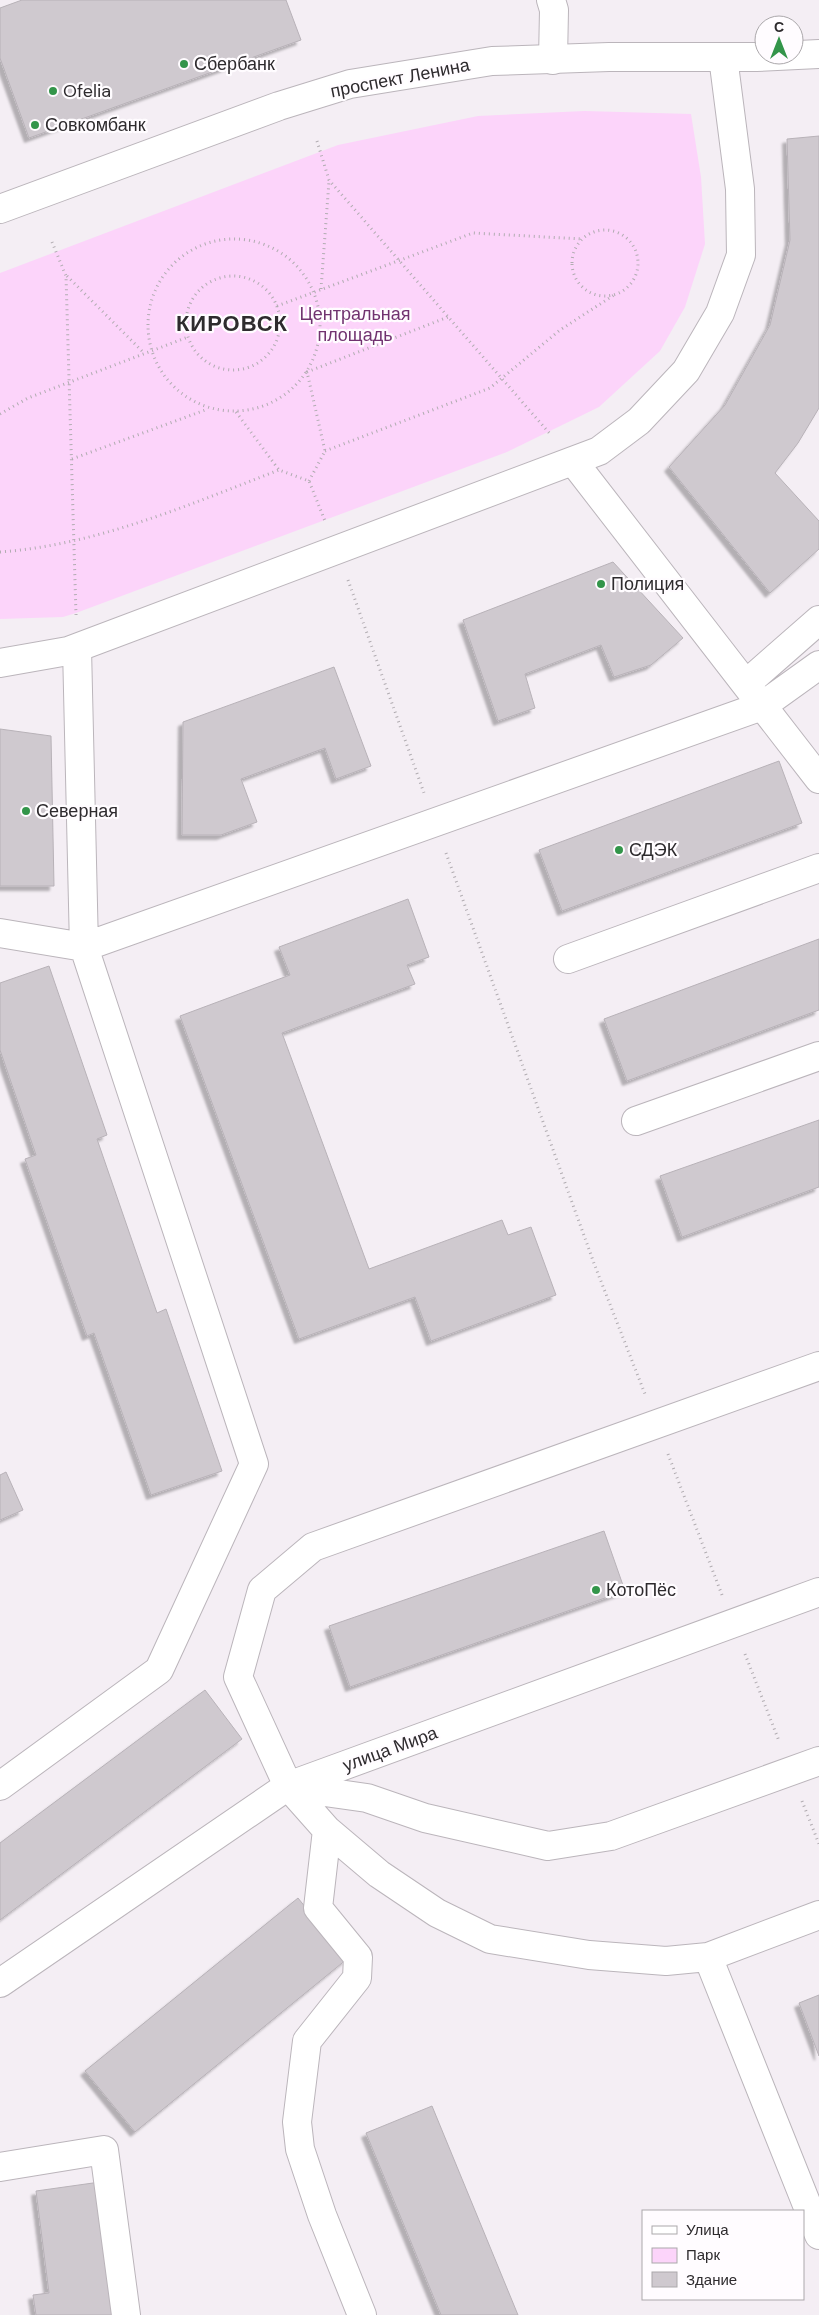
<svg xmlns="http://www.w3.org/2000/svg" width="819" height="2315" viewBox="0 0 819 2315" font-family="'DM Sans',sans-serif">
<defs>
<filter id="shadow"><feDropShadow dx="-4.5" dy="4.5" stdDeviation="1" flood-color="#0004"/></filter>
</defs>
<rect width="100%" height="100%" fill="#f4eef4"/>
<!-- green -->
<path fill="#fcd4fa" d="M585,111L691,114L701,177L705,244L685,307L660,351L599,407L507,452L76,613L63,617L0,619V273L338,145L478,116Z"/>
<!-- building -->
<path fill="#cfc9cf" stroke="#b8b2b8" filter="url(#shadow)" d="M22,0H286L301,40L29,138L0,58V8Z
M819,136V408L798,443L775,473L819,521V549L770,593L669,467L725,405L770,325L790,240L787,139Z
M613,562L683,638L651,665L614,677L601,645L525,674L535,708L498,721L463,620Z
M334,667L371,766L336,779L325,748L241,779L257,822L221,835H182L183,722Z
M0,729L51,736L54,886H0Z
M779,761L802,823L562,911L539,850Z
M408,899L429,957L407,965L415,984L282,1033L369,1269L502,1220L508,1235L531,1227L556,1295L431,1341L415,1297L299,1339L180,1016L290,975L279,947Z
M819,939V1010L627,1081L604,1019Z
M49,966L107,1135L97,1139L157,1313L166,1309L222,1471L151,1495L94,1333L87,1336L25,1159L36,1155L0,1050V983Z
M819,1120V1187L682,1237L660,1176Z
M6,1472L23,1510L0,1520V1475Z
M604,1531L625,1591L350,1687L329,1626Z
M205,1690L242,1739L0,1920V1843Z
M298,1898L347,1959L135,2132L85,2071Z
M819,1995V2056L799,2003Z
M432,2106L518,2315H441L366,2133Z
M100,2182L118,2315H36L33,2295L49,2293L36,2191Z"/>
<g fill="none" stroke-linecap="round" stroke-linejoin="round">
<defs>
<path id="minor" d="M551,0L554,10L553,60
M573,461L819,779
M0,663L68,651L599,451L639,421L686,371L720,313L741,255L740,189L723,57
M746,684L819,620
M0,933L84,947L762,706L819,665
M568,959L819,868
M636,1121L819,1056
M819,1366L313,1547L262,1590L238,1677L288,1786L327,1830L379,1874L437,1913L490,1939L589,1955L666,1961L708,1957L819,1915
M0,1786L159,1670L254,1464L84,947L77,648
M289,1787L367,1798L425,1818L548,1846L611,1836L819,1761
M327,1830L318,1908L358,1957L357,1978L307,2041L297,2122L300,2149L322,2215L362,2315
M708,1957L819,2235
M0,1983L288,1786L819,1592
M0,2167L104,2150L126,2315"/>
<path id="major" d="M0,209L279,106L350,84L492,61L609,57H756L819,54"/>
</defs>
<!-- minor casing -->
<use href="#minor" stroke="#bbb5bb" stroke-width="30"/>
<!-- major casing -->
<use href="#major" stroke="#bbb5bb" stroke-width="30"/>
<!-- path -->
<path stroke="#b1acb1" stroke-width="3" stroke-dasharray="1 4" stroke-linecap="butt" d="M317,141L329,180L551,435
M572 263a33 33 0 1 1 66 0a33 33 0 1 1-66 0Z
M148 325a86 86 0 1 1 172 0a86 86 0 1 1-172 0Z
M52,242L66,276L76,615
M186 323a47 47 0 1 1 94 0a47 47 0 1 1-94 0Z
M67,276L144,353
M321,289L329,181
M277,306L473,233L582,239
M236,412L279,470L309,481L325,521
M0,414L28,398L188,337
M325,451L490,388L560,330L614,295
M72,459L208,409
M309,481L325,451L307,372L448,317
M0,552C97,545 188,505 279,470
M348,580L424,793
M446,853L595,1266L645,1394
M668,1454L722,1595
M745,1654L779,1741
M802,1801L819,1844"/>
<!-- minor -->
<use href="#minor" stroke="#fff" stroke-width="28"/>
<!-- major -->
<use href="#major" stroke="#fff" stroke-width="28"/>
</g>
<!-- markers -->
<g fill="#33954a" stroke="#fffcff" stroke-width="2">
<circle cx="184" cy="64" r="5"/>
<circle cx="53" cy="91" r="5"/>
<circle cx="35" cy="125" r="5"/>
<circle cx="601" cy="584" r="5"/>
<circle cx="26" cy="811" r="5"/>
<circle cx="619" cy="850" r="5"/>
<circle cx="596" cy="1590" r="5"/>
</g>
<g text-anchor="middle" dominant-baseline="central" stroke-width="4.5" stroke-linejoin="round" paint-order="stroke">
<!-- poi labels -->
<g font-size="18" fill="#2e2b2e" stroke="#fffcff" text-anchor="start">
<text x="194" y="64">Сбербанк</text>
<text x="63" y="91">Ofelia</text>
<text x="45" y="125">Совкомбанк</text>
<text x="611" y="584">Полиция</text>
<text x="36" y="811">Северная</text>
<text x="629" y="850">СДЭК</text>
<text x="606" y="1590">КотоПёс</text>
</g>
<!-- street labels -->
<g font-size="18" fill="#2e2b2e" stroke="#fffcff">
<text transform="translate(400 78) rotate(-11)">проспект Ленина</text>
<text transform="translate(390 1749) rotate(-20)">улица Мира</text>
</g>
<!-- park labels -->
<g font-size="18" fill="#713270" stroke="#fffcff">
<text x="355" y="314">Центральная<tspan x="355" dy="21">площадь</tspan></text>
</g>
<!-- district labels -->
<g font-size="22" font-weight="bold" letter-spacing="1" fill="#2e2b2e" stroke="#fffcff">
<text x="232" y="323">КИРОВСК</text>
</g>
</g>
<!-- legend -->
<rect x="642" y="2210" width="162" height="90" fill="#fffcff" stroke="#aba8ab"/>
<rect x="652" y="2226" width="25" height="8" fill="#ffffff" stroke="#aba8ab"/>
<text x="686" y="2235" font-size="15" fill="#2e2b2e">Улица</text>
<rect x="652" y="2248" width="25" height="15" fill="#fcd4fa" stroke="#aba8ab"/>
<text x="686" y="2260" font-size="15" fill="#2e2b2e">Парк</text>
<rect x="652" y="2272" width="25" height="15" fill="#cfc9cf" stroke="#aba8ab"/>
<text x="686" y="2285" font-size="15" fill="#2e2b2e">Здание</text>
<!-- north arrow -->
<g transform="translate(779 40)"><circle r="24" fill="#fffcff" stroke="#aba8ab"/>
<path d="M0-4L9 19L0 12L-9 19Z" fill="#33954a"/>
<text y="-8" font-size="14" font-weight="bold" text-anchor="middle" fill="#2e2b2e">С</text>
</g>
</svg>
